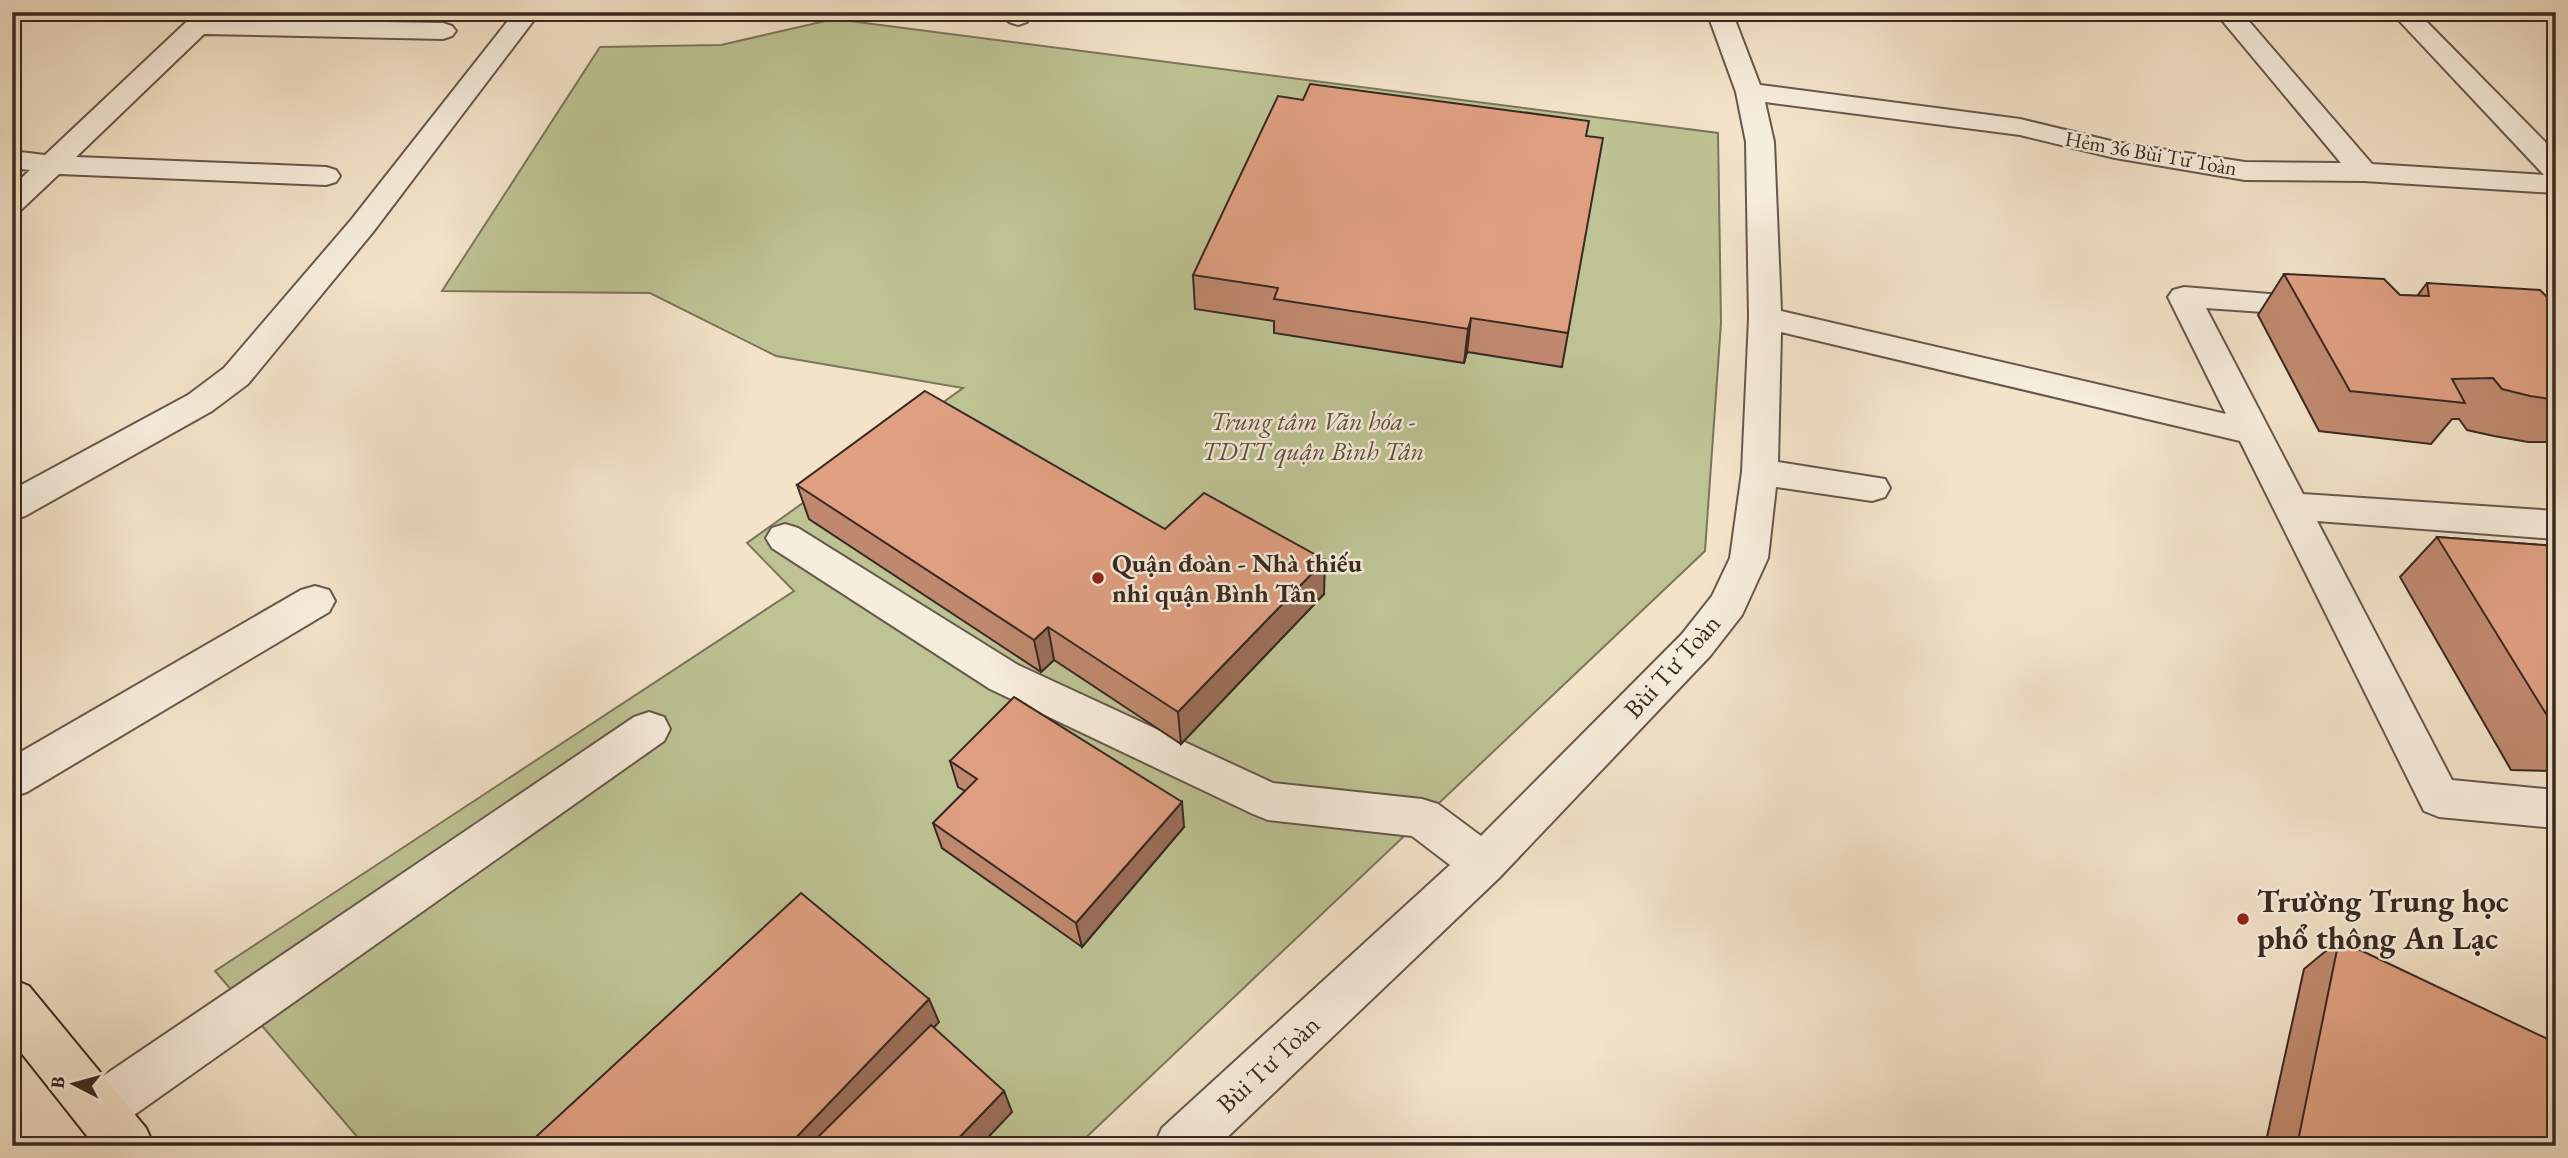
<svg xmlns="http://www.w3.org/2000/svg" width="2568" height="1158" viewBox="0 0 2568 1158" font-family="'EB Garamond',serif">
<rect width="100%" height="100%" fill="#f3e3c9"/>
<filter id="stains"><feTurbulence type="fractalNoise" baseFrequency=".00286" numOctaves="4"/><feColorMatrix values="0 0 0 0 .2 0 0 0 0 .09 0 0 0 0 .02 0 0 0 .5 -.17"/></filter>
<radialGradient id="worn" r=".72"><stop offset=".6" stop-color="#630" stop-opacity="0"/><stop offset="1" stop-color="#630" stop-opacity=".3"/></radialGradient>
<!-- green -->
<path fill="#bec394" stroke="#7b765b" stroke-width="2" d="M834,19L1718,133L1721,323L1705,551L1077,1146H365L215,971L794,591L747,543L963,388L776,356L650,293L442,291L600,47L721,45Z"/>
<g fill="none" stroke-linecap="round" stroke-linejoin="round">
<defs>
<path id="minor" d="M197,12H224L219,19L443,23L452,26L456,31L452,36L443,39L204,34L76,157L326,167L336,170L340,176L336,182L326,185L59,174L22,209L12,212V187L30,170L12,168V151L45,155Z
M515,12H540L373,232L248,384L212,411L25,516L12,520V490L188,395L224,368L351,220Z
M1006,12H1031L1027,22L1018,25L1009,22L1005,17Z
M1707,12H1732L1760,85L2020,119L2115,142L2245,162L2341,163L2215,12H2241L2372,164L2544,175L2391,12H2417L2556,153V193L2364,181L2245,180L2115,158L2020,135L1765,102L1774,142L1781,311L2226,414L2168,297L2173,290L2184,287L2331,299L2336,306L2331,313L2320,316L2206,308L2303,494L2556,511V539L2317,521L2452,780L2556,790V828L2439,817L2424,811L2240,441L1781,332L1778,462L1885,479L1890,488L1885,497L1872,501L1776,487L1768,558L1742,615L1710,656L1499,878L1218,1146H1154L1162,1128L1450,865L1412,836L1268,820L1253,814L990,689L772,548L766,538L772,528L785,524L798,528L1018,665L1273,783L1422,799L1438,804L1481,836L1682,634L1712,596L1730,558L1742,472L1749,318L1746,142L1736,92Z
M315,586L329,590L335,601L329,612L27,792L12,797V757L301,590Z
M649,712L664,717L670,729L664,741L117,1127L99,1135L81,1127L73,1109L81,1091L634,717Z"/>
<path id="major" d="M12,979L29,986L146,1128L154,1146H95L12,1041Z"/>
</defs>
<!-- minor casing -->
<use href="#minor" stroke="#67584c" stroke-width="4"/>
<!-- major casing -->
<use href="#major" stroke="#382922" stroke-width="4"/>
<!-- minor -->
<use href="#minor" fill="#f7eddc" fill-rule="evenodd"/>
<!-- major -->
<use href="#major" fill="#f3e3c9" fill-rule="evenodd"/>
</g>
<!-- wall -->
<path fill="#c0896f" stroke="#382922" stroke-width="2" d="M1586,136L1568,333L1562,367L1467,352L1464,363L1274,333V321L1195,309L1193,275Z
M2284,274L2400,295L2417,296L2427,283L2556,304V442H2528L2494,436L2467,430L2459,419H2452L2431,444L2319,431L2258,315Z
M797,485L1165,529L1324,594L1181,744L1054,660L1041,672L809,519Z
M2437,537L2556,546V771L2511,770L2400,577Z
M950,761L1184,827L1082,947L942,848L933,823L965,791L958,787Z
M2339,940L2556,1146H2265L2304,969Z"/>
<!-- shaded-wall -->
<path fill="#9c6f5a" stroke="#382922" stroke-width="2" d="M1471,318L1467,352L1464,363L1468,329Z
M1325,560L1324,594L1181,744L1178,712Z
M1048,627L1054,660L1041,672L1034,640Z
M1182,802L1184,827L1082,947L1076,923Z
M929,999L939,1022L822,1146H788Z
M1004,1091L1012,1112L980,1146H951Z"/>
<!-- building -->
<path fill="#df9f81" stroke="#382922" stroke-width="2" d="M1310,84L1589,121L1586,136L1603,138L1568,333L1471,318L1468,329L1274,299L1278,288L1193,275L1278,96L1303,100Z
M2284,274L2384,279L2400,295L2429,296L2427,283L2540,290L2554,304H2556V400L2530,396L2502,389L2493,378L2452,379L2465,403L2350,391Z
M925,391L1165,529L1204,493L1325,560L1178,712L1048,627L1034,640L797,485Z
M2437,537L2556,546V730Z
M1014,697L1182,802L1076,923L933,823L977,779L950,761Z
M801,893L929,999L788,1146H526Z
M2339,940L2556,1043V1146H2488L2479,1141L2478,1146H2297Z
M931,1025L1004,1091L951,1146H809Z"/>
<!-- markers -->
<g fill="#8f2418" stroke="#f7eddc" stroke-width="2.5">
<circle cx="1098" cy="578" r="7"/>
<circle cx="2243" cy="919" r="7"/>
</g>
<g text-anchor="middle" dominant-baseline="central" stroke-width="5" stroke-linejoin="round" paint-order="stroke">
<!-- far-street labels -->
<g font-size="21" fill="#382922" stroke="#f7eddc">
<text transform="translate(2151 153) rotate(10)">Hẻm 36 Bùi Tư Toàn</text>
</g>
<!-- park labels -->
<g font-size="26" font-style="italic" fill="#5a503e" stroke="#f7eddc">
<text x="1313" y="421">Trung tâm Văn hóa -<tspan x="1313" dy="30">TDTT quận Bình Tân</tspan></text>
</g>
<!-- poi labels -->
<g font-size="26" font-weight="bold" fill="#382922" stroke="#f7eddc" text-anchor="start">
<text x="1112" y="563">Quận đoàn - Nhà thiếu<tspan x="1112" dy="30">nhi quận Bình Tân</tspan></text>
</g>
<!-- street labels -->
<g font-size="26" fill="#382922" stroke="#f7eddc">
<text transform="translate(1672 666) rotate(-48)">Bùi Tư Toàn</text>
<text transform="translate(1268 1064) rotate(-43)">Bùi Tư Toàn</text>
</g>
<!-- near-poi labels -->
<g font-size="32" font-weight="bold" fill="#382922" stroke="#f7eddc" text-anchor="start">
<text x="2257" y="901">Trường Trung học<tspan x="2257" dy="37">phổ thông An Lạc</tspan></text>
</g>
</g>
<!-- margin -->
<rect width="2568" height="1158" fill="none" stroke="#f3e3c9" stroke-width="42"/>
<rect x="14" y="14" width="2540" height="1130" fill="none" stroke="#382922" stroke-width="3.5"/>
<rect x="21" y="21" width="2526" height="1116" fill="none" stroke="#382922" stroke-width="2"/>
<!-- north arrow -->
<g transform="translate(74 1084) rotate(276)" stroke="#f7eddc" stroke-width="5" paint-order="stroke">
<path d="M0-5L12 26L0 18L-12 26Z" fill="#382922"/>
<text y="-10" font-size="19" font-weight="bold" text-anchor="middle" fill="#382922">B</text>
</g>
<rect width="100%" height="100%" filter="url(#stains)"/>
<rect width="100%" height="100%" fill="url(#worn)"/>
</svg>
